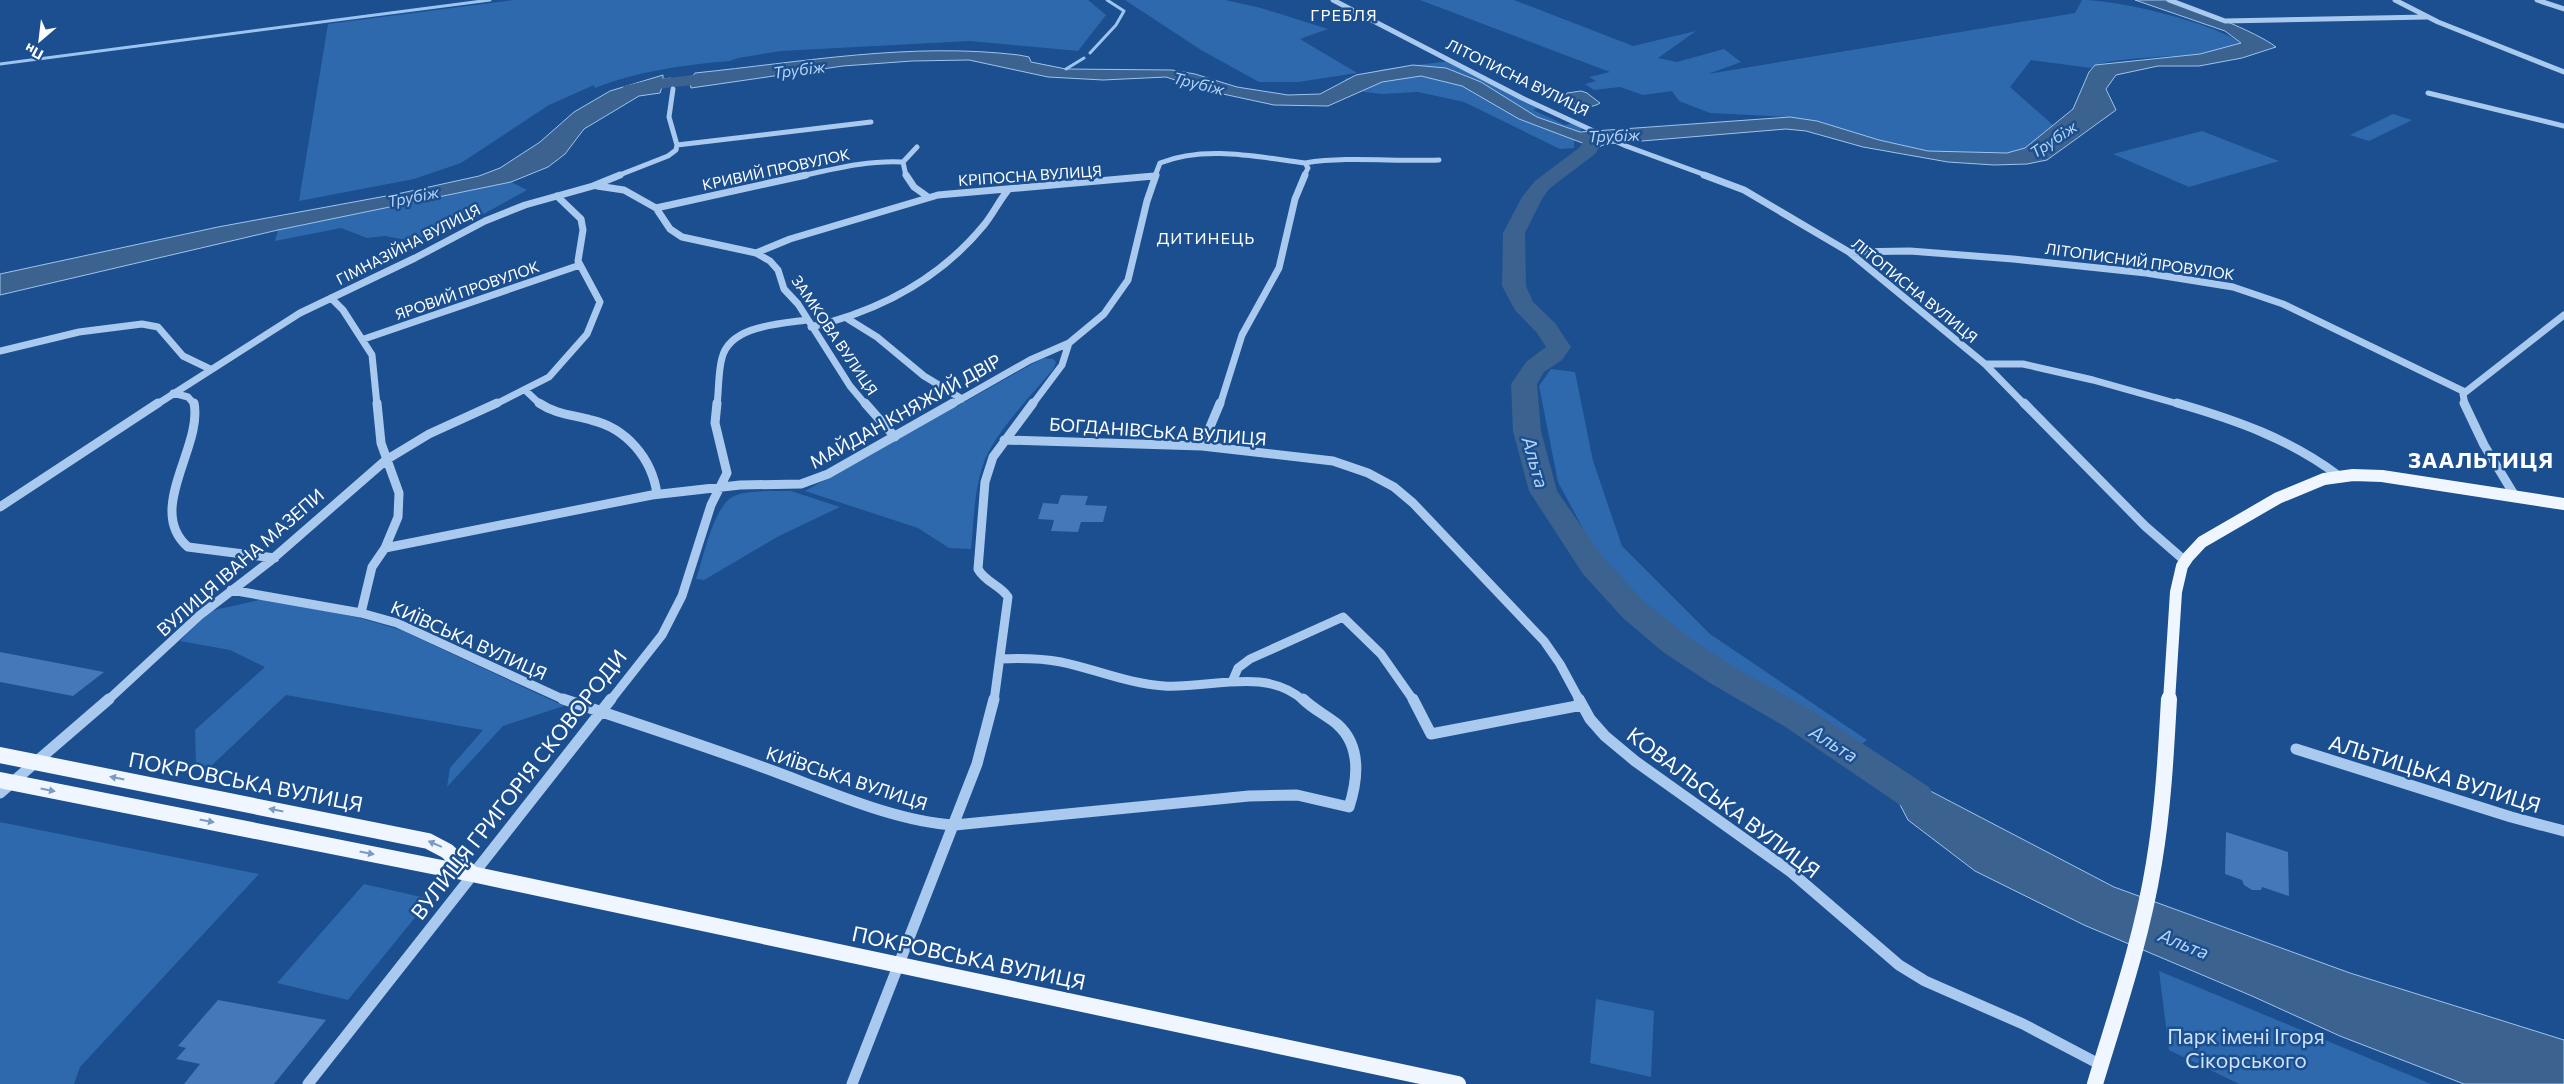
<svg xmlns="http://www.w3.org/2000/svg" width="2564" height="1084" viewBox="0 0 2564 1084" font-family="Commissioner,sans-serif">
<rect width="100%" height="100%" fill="#1b4f8f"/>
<!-- green -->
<path fill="#2e69ad" d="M513,0H1088L1106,15L1078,51L970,41L781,51L738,58L730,61C683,65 638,71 595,88L594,85L549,105L461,163L414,179L299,201L328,24Z
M1125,0H1225L1261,8L1328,29L1300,39L1357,73L1298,82H1259L1201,50Z
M1420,0H1514L1633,46L1696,31L1658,58L1677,62L1724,49L1741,62L1708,74L2075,13L2082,0C2119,0 2211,22 2241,43C2228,48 2214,52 2200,54C2179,57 2104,57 2091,68L2031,60L2010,87L2053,125L2025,148L2007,153L1928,151L1879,140L1817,121L1790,117L1710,113L1679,101L1672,91L1643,95L1620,87L1594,90L1585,84L1596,81L1589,77L1610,72Z
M1450,61L1539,108L1533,110L1565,125L1572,123L1583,127L1574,141V148L1560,149L1464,102L1418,92L1382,94L1364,92L1344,79L1384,69Z
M2393,114L2412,120L2369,141L2350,135Z
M2202,131L2279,161L2189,187L2113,154Z
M511,182L527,190L469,222L412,241L385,236L367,238L341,228L275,241L278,230Z
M1043,358L1053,359L1056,362L1054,368C1033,394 993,434 983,465C974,491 974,521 971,549L949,548L918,528L805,491Z
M1551,369L1575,372L1593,461L1622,546L1710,634L1867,740L1857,748L1797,709L1696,649L1639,598L1593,547L1558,482L1539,386Z
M791,491L840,507L779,536L704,580L696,579C704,557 713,506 734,496C746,490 777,491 791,491Z
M264,599L360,618L401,630L564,706L503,726L447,787L450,768L483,730L286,695L210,767L196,764L195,730L265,667L230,650L180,641L210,611Z
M0,822L259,874L80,1067L74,1084H0Z
M364,884L430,899L348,1000L277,983Z
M2159,971L2431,1084H2239L2169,1050Z
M1596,999L1654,1011L1651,1077L1590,1063Z"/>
<!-- water -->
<path fill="#3c6290" stroke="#9cc4f0" d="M2135,0C2145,0 2157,0 2166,0C2191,6 2257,32 2276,47L2242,58L2199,66H2158L2116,75L2106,89L2116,110L2047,160L2027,164L1994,165L1948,162L1863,147L1806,131L1786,129L1606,144L1591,150L1586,148L1585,144L1519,119L1462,86L1421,76L1382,82L1328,106L1274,105L1209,91L1166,77L1103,80L1048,77L969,60L912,61L843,66L691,88L690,84L679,85V78L693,76L695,73C803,62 910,42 1019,55L1029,57L1031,62L1066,69L1172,70L1195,74L1237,87L1288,95L1320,94L1356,75L1413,65L1446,68L1481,82L1537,117L1580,132L1790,117L1817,121L1879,140L1928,151L2007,153L2025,148L2073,109L2089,72L2095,65L2200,54L2241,43L2225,31Z
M663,75V79L671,78L669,86L662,87L660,93L639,96L584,129L565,154L548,167L511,182L278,230L0,295V274L218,227L397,194L479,176L500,168L540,142L574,112L610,91Z
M1581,91L1587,93L1600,103C1590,110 1573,106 1565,96L1567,93Z
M1884,774L1915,783L2114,887L2350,973L2564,1040V1084H2464L2340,1036L2252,996L2084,925L1975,871L1908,820Z"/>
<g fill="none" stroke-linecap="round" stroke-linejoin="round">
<!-- stream -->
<path stroke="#9cc4f0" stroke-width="3" d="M1090,53L1116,25L1124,11L1107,0
M0,64L490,0
M1066,69L1084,58"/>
<!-- river -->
<path fill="#3c6290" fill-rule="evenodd" d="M721,72L727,73L730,77L727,81L650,90L630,95L624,94L621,90L624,86L650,80Z
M1594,133L1601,135L1604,139L1595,154L1549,189L1542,199L1525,233L1526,286L1533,302L1555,323L1571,347L1562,360L1544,372L1537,384L1541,431L1557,491L1605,560L1645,602L1687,636L1734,667L1808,708L1929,787L1934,797L1929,807L1916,811L1903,807L1784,726L1710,683L1663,652L1623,618L1583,574L1529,491L1513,431L1511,384L1526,362L1546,347L1537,333L1515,310L1502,286L1503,233L1522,197L1535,181L1580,147L1587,135Z"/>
</g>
<!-- building -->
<path fill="#4478b7" d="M1061,495L1088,496L1085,505L1107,506L1103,522H1081L1078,532L1051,531L1054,520L1038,519L1043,503L1058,504Z
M0,652L104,672L73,696L0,682Z
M2226,832L2288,852L2289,896L2262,887L2261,890H2252L2244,885L2242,880L2225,874Z
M218,1000L326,1020L274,1084H184L200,1064L176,1059L186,1048L178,1046Z"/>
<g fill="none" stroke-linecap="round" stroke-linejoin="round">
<!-- minor-far3 -->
<path stroke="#a9c9ee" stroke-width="5" d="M1333,0L1522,98L1626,146L1708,176
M2169,0L2225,21L2427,17
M2395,0L2438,22L2564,72
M2537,0L2564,9
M673,89L669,117L677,145
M2428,93L2564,126
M677,145L871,122
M617,176L668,156L676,150L677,145
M801,176C834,169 868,160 903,162
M906,176L903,162L917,147
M1150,176H1154
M1155,176L1160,163C1205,145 1258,157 1305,163
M1304,176L1308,168L1305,163C1349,156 1394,162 1439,160"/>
<!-- minor-far2 -->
<path stroke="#a9c9ee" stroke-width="7" d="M906,175L914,187L928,197
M1704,175L1744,190L1849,252L1985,364L2025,405
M597,186L624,190L656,208L670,229L682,237L756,253L770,261L778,270L784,289L798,304L850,386L866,405
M656,208L806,175
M1849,252L1910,251L2013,259L2146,273L2233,287L2283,304L2465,392
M756,253L790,239L938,195L1154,176
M331,298L343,310L372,355L377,405
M848,319L877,337L924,376L962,399
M811,327C879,311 939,280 984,225C993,214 999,201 1008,190
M364,339L580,265
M0,351L79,332L142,324L158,327L183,356L210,369
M1985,364H2023L2093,380L2182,405
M525,390L541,405
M173,393L188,397L195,405
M156,405L300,313L415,258L485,221L525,205L593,186L620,175
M494,405L549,377L587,334L600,302L578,261L583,230L581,219L557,196
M717,405C719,389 718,372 722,358C730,325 781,324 807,320
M951,405L1030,360L1069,343
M1032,405L1062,365L1069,343L1104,314L1128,280L1147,201L1156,175
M1220,405L1242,335L1279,268L1295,199L1305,175
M2465,405L2463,394L2564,315"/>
<!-- minor-far1 -->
<path stroke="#a9c9ee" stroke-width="9" d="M194,403C203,447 145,510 188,547L275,558
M377,403L381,443L399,493L398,517L385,548L372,567L361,613L397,623L567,701
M539,403C555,414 573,415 591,420C626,428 652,458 657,494
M865,403L895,437
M2024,403L2145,526L2184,560
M2177,403C2236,420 2290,439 2339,476
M2464,403L2484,445L2515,496
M1004,440L1202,446L1333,461L1368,473L1394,487L1413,503L1544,641L1560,664L1580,701
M1202,446L1220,403
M0,507L158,403
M385,548L652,495L740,485L801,484L828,474L953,403
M231,590L361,613
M1000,659C1021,658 1040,658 1061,662C1095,669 1129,684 1164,686C1210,689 1266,666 1304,701
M1232,682L1238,668L1250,659L1343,617L1381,654L1414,701
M107,701L200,615L269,562L386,460L429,434L497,403
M610,701L662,635L682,596L711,505L727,473L715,423L717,403
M994,701L1008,597C1000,585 985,582 978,569L985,482L993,457L1033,403"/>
<!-- minor -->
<path stroke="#a9c9ee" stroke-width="11" d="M563,699C635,723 706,746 776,772C830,792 898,822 955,825L1249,796L1297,795L1349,807C1358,779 1362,746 1337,724C1326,715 1313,709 1303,699
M1413,699L1431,734L1582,705
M1579,699L1590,719L1605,736L1635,761L1791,872L1899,965L1925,981L2023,1024L2101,1065
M2296,749L2511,817L2564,831
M0,793L109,699
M308,1084L611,699
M852,1084L977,764L994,699"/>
<!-- major-far1 -->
<path stroke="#f0f6ff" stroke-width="12" d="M2169,701L2176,592L2182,566L2188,557L2202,542L2278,498L2324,479L2353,475L2382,476L2564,504"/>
<!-- major -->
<path stroke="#f0f6ff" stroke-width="16" d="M0,755L428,841L447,851L472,874
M0,780L472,874L1458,1084
M2095,1084C2117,1011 2142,938 2154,863C2163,809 2166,754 2169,699"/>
</g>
<!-- one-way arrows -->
<defs><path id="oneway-solid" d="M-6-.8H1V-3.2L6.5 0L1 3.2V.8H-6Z" transform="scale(1.25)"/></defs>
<g fill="#7b9ac1">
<use href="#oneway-solid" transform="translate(117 778) rotate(-169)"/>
<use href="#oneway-solid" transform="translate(48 790) rotate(11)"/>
<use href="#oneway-solid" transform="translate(276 810) rotate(-169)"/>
<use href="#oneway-solid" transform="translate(207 821) rotate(11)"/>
<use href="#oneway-solid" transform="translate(435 844) rotate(-157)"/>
<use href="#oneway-solid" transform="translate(367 853) rotate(11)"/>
</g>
<g text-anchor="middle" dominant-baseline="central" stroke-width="5" stroke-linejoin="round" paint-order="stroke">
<!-- far-street labels -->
<g font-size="15" fill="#fff" stroke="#1b4f8f">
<text transform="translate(1518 77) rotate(26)">ЛІТОПИСНА ВУЛИЦЯ</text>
<text transform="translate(776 169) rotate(-12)">КРИВИЙ ПРОВУЛОК</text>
<text transform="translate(1030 175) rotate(-4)">КРІПОСНА ВУЛИЦЯ</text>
<text transform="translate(408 244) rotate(-27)">ГІМНАЗІЙНА ВУЛИЦЯ</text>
<text transform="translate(2140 261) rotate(8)">ЛІТОПИСНИЙ ПРОВУЛОК</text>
<text transform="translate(467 290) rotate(-19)">ЯРОВИЙ ПРОВУЛОК</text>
<text transform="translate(1915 290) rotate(39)">ЛІТОПИСНА ВУЛИЦЯ</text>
<text transform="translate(835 335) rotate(56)">ЗАМКОВА ВУЛИЦЯ</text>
</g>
<!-- far-neighbourhood labels -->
<g font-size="16" letter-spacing="1" fill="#fff" stroke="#1b4f8f">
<text x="1344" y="14">ГРЕБЛЯ</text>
<text x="1206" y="237">ДИТИНЕЦЬ</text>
</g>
<!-- far-water labels -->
<g font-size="16" font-style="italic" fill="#b5d3f5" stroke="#1b4f8f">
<text transform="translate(799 69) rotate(-7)">Трубіж</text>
<text transform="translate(1199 83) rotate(14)">Трубіж</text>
<text transform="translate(1614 135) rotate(-2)">Трубіж</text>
<text transform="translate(2053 139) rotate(-34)">Трубіж</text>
<text transform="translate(413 196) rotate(-11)">Трубіж</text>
</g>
<!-- street labels -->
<g font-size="18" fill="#fff" stroke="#1b4f8f">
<text transform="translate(905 411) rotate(-29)">МАЙДАН КНЯЖИЙ ДВІР</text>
<text transform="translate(1158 431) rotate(4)">БОГДАНІВСЬКА ВУЛИЦЯ</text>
<text transform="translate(240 562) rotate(-41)">ВУЛИЦЯ ІВАНА МАЗЕПИ</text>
<text transform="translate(469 640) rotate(24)">КИЇВСЬКА ВУЛИЦЯ</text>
<text transform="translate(847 778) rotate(18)">КИЇВСЬКА ВУЛИЦЯ</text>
</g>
<!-- water labels -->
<g font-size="19" font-style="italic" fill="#b5d3f5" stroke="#1b4f8f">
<text transform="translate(1536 462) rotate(74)">Альта</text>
<text transform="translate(1834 743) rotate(32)">Альта</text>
<text transform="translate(2184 943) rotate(22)">Альта</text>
</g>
<!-- near-street labels -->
<g font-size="21" fill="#fff" stroke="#1b4f8f">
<text transform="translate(2435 773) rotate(17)">АЛЬТИЦЬКА ВУЛИЦЯ</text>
<text transform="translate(246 781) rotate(11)">ПОКРОВСЬКА ВУЛИЦЯ</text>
<text transform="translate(518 784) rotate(-52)">ВУЛИЦЯ ГРИГОРІЯ СКОВОРОДИ</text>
<text transform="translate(1724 802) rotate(37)">КОВАЛЬСЬКА ВУЛИЦЯ</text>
<text transform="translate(969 957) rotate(12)">ПОКРОВСЬКА ВУЛИЦЯ</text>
</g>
<!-- near-park labels -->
<g font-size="21" fill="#cfe3fa" stroke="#1b4f8f">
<text x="2246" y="1035">Парк імені Ігоря<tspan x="2246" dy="24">Сікорського</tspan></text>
</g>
<!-- district labels -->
<g font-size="22" font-weight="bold" letter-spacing="1" fill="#fff" stroke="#1b4f8f">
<text x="2481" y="459">ЗААЛЬТИЦЯ</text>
</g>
</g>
<!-- north arrow -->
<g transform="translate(40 40) rotate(208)" stroke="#1b4f8f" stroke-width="4" paint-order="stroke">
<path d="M0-4L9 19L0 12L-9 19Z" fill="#ffffff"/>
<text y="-8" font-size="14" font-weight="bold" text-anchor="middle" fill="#ffffff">Пн</text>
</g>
</svg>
